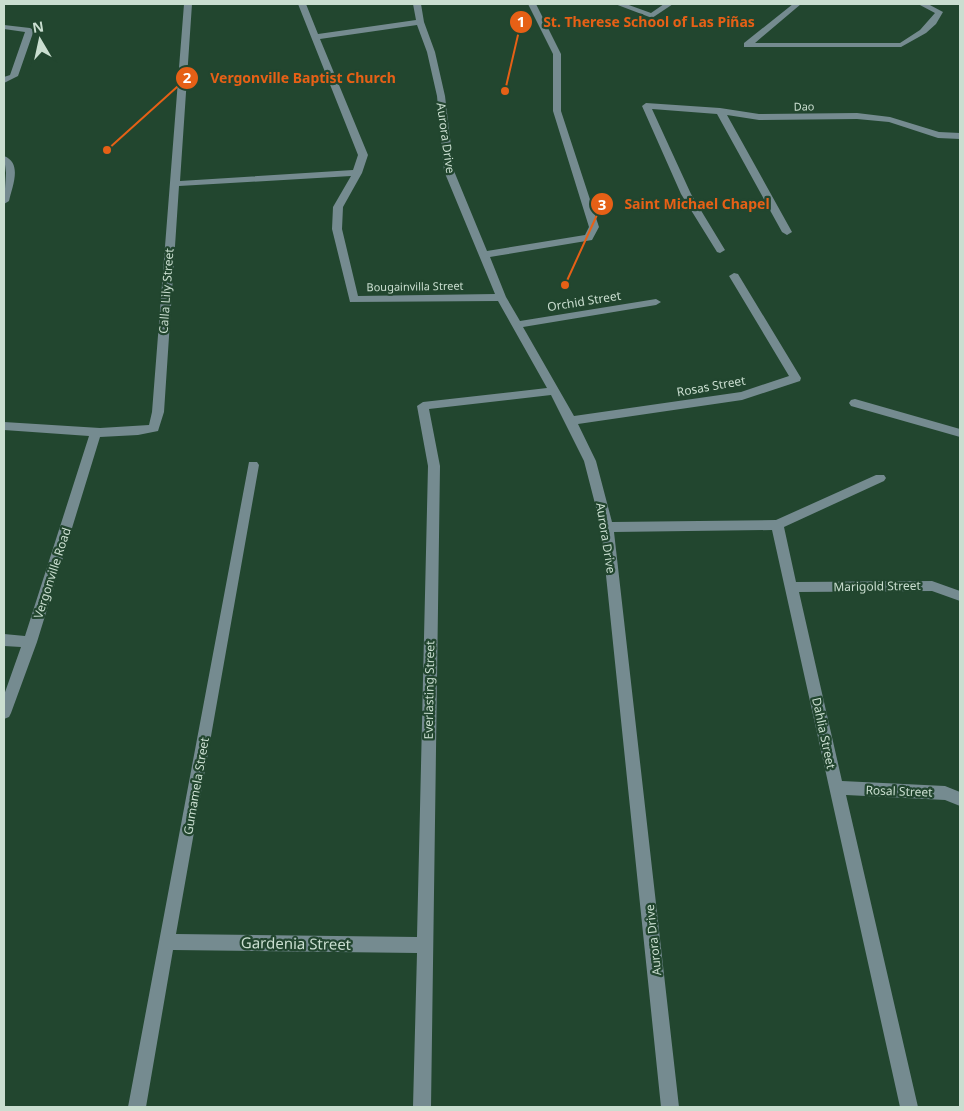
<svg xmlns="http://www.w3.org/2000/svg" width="964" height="1111" viewBox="0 0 964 1111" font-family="'Noto Sans',sans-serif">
<rect width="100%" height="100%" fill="#22462f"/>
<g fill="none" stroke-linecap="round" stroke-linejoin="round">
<!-- minor -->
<path fill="#758b90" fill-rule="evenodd" d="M184,4H192L180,181L353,170L358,155L298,4H306L318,34L416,20L413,4H421L424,22L435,52L445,96L454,171L487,251L585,235L589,227L553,111V54L528,4H536L561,54V111L599,227L592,240L490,257L506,297L520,321L656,299L661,302L656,305L523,327L574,416L741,392L789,376L729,276L734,273L738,274L801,378L800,381L742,400L578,424L596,461L612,522L776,520L876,475H884L886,478L884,481L784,527L796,582L932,581L960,591V601L932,591L799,592L842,781L945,786L960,792V806L945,800L846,795L918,1107H900L772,530L614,532L679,1107H661L601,527L584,461L551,395L429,409L440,466L431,1107H413L417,953L173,950L146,1107H128L249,462H257L259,465L176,934L417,937L428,466L417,406L423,402L547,388L498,301L350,302L332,229L333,207L351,176L179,186L164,412L158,431L138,435L100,437L37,642L11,713L9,717L4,719V695L21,647L4,646V634L25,636L89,436L4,430V422L100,428L149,425L152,412ZM417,25L427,52L437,96L444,171L495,294L358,296L342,229L343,207L362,173L368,155L320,39Z
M615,4H626L651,13L664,4H673L652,18Z
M793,4H801L755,43H900L920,30L935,13L918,4H928L943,12L936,24L926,33L901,47H744V43Z
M4,25L30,28L34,30L18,76L4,83V77L10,75L25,32L4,29Z
M646,103L720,108L759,114L857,113L890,117L939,132L960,133V139L938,138L889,122L857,119L759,120L727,115L792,232L787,235L782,232L717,114L652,109L691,194L725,250L720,253L717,252L681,194L642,106Z
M4,156C23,163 12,187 9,201L4,204L6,173Z
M855,399L960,429V437L851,406L849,403L851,400Z"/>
</g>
<g text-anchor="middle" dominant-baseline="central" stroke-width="4.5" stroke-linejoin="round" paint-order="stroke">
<!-- far-street labels -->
<g font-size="11" fill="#caded0" stroke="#22462f">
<text transform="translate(804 106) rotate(-1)">Dao</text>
<text transform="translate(415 286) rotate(-1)">Bougainvilla Street</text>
</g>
<!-- street labels -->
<g font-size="12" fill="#caded0" stroke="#22462f">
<text transform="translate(446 138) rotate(82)">Aurora Drive</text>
<text transform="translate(166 291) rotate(-86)">Calla Lily Street</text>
<text transform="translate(584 301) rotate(-9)">Orchid Street</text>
<text transform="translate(711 386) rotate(-10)">Rosas Street</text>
<text transform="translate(606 538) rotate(81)">Aurora Drive</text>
<text transform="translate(52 573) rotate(-72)">Vergonville Road</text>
<text transform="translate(877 586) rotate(-1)">Marigold Street</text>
<text transform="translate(429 690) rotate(-89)">Everlasting Street</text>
<text transform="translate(824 733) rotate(78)">Dahlia Street</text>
<text transform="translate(196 786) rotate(-80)">Gumamela Street</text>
<text transform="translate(899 791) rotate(2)">Rosal Street</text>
<text transform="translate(653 940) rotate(-96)">Aurora Drive</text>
</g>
<!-- near-street labels -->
<g font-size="15" fill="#caded0" stroke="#22462f">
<text transform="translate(296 943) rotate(1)">Gardenia Street</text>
</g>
</g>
<!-- callouts -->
<path fill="none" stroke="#e66016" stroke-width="2" d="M505 91L521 22M107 150L187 78M565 285L602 204"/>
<g fill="#e66016" stroke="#22462f" stroke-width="2">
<circle cx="505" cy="91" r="5"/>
<circle cx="107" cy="150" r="5"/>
<circle cx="565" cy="285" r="5"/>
<circle cx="521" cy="22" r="12"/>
<circle cx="187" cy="78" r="12"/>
<circle cx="602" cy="204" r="12"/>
</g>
<g font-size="15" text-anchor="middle" font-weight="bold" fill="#fff">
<text x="521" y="27">1</text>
<text x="187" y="83">2</text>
<text x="602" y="210">3</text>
</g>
<g font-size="14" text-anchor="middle" font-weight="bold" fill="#e66016" stroke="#22462f" stroke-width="4.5" stroke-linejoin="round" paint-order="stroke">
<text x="649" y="27">St. Therese School of Las Piñas</text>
<text x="303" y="83">Vergonville Baptist Church</text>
<text x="697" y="209">Saint Michael Chapel</text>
</g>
<!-- border -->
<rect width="964" height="1111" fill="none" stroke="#caded0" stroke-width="10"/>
<!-- north arrow -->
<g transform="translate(40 40) rotate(351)" stroke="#22462f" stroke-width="4" paint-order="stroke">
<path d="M0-4L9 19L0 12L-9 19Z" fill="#caded0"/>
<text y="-8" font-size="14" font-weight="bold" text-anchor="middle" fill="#caded0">N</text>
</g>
</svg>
